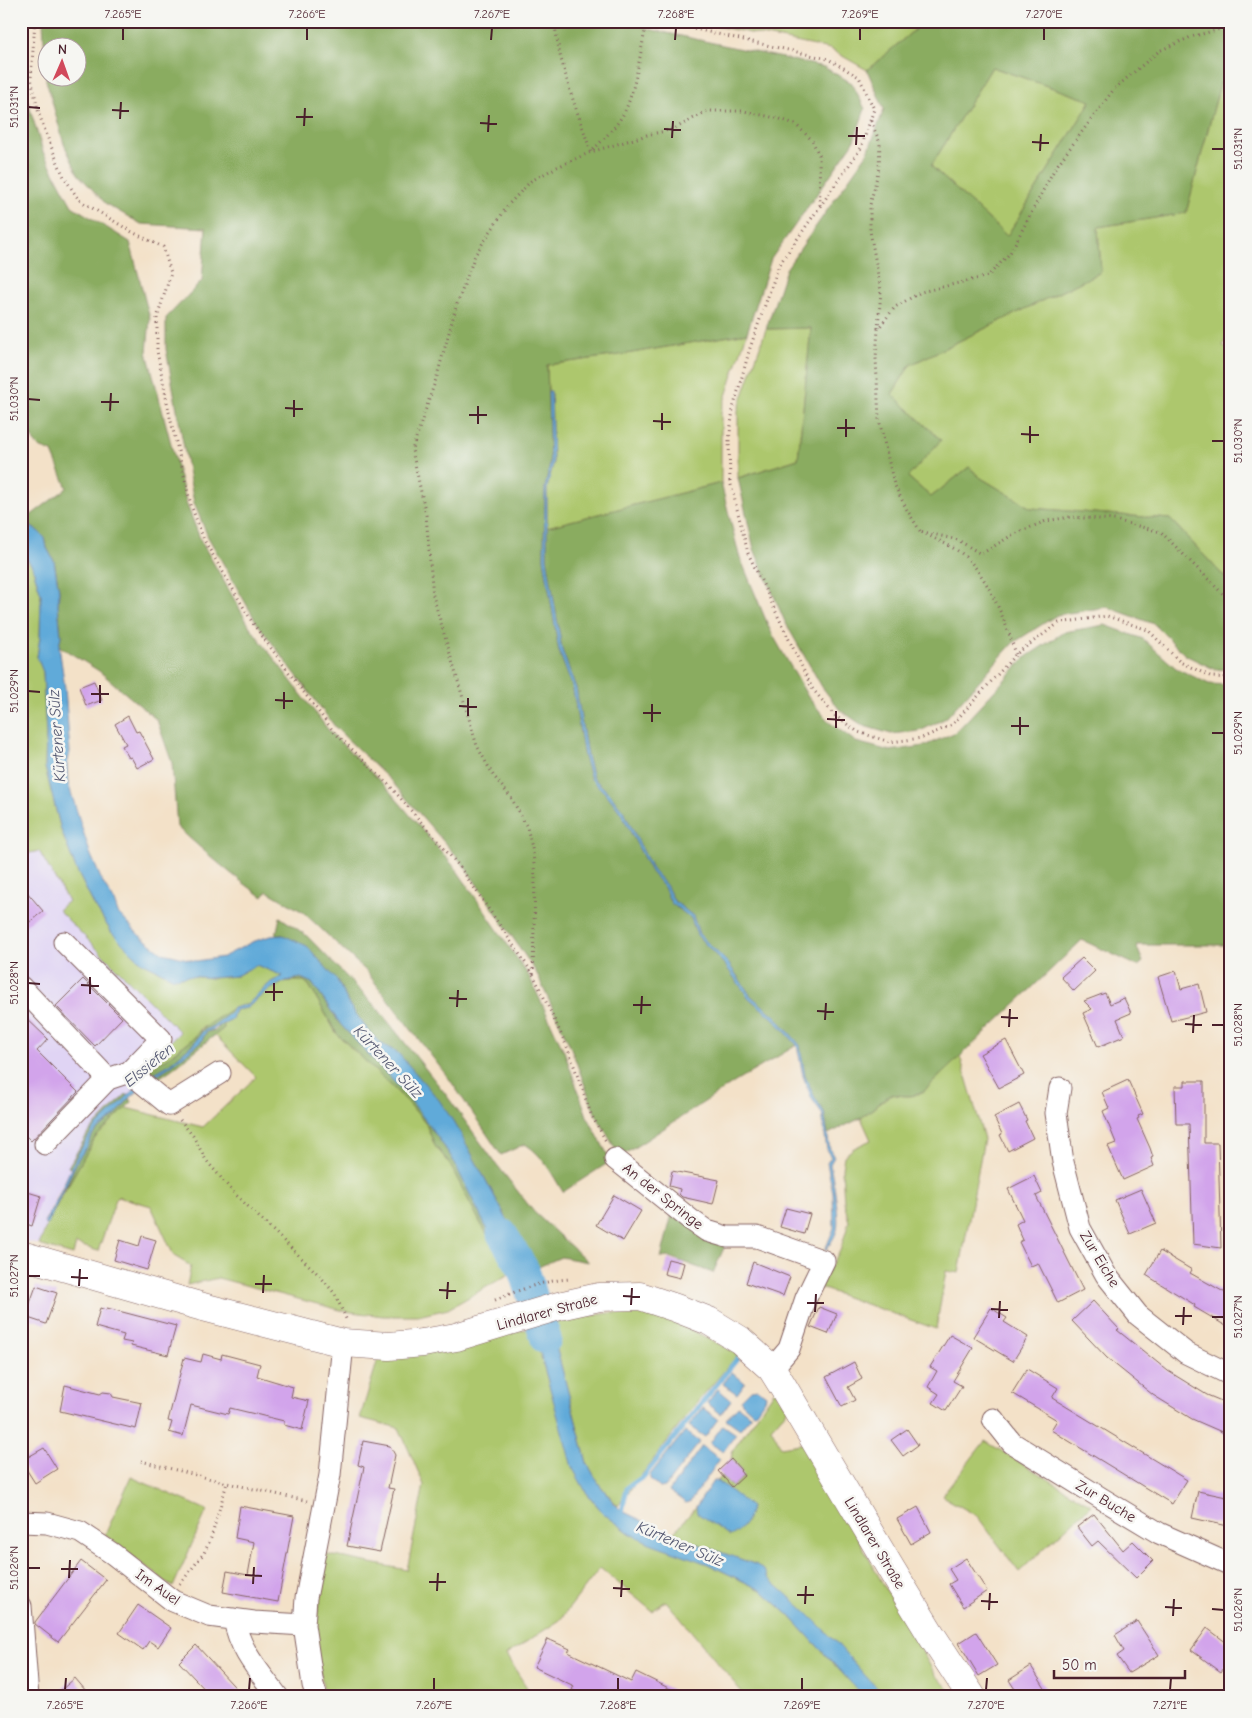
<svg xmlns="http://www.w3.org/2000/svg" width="1252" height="1718" viewBox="0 0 1252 1718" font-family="'Comic Neue',sans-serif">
<rect width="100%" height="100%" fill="#f6f6f2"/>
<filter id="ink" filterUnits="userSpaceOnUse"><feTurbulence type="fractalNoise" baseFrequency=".02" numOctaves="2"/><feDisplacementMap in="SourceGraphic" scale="10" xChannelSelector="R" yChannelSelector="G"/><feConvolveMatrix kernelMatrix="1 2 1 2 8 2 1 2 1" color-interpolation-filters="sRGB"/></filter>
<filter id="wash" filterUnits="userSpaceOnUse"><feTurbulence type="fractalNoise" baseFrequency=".0096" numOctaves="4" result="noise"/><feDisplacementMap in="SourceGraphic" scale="20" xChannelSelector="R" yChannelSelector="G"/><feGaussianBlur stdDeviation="1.12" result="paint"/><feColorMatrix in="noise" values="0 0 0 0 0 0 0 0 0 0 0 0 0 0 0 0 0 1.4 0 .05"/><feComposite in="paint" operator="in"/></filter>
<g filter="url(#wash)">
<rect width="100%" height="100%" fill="#f3e1c8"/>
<!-- built -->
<path fill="#e0d4f4" d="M39,851L68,901L58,910L181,1032L143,1069L139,1084L128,1096L126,1094L88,1133L69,1167L71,1168L44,1222L47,1225L39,1245L21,1240V855Z"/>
<!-- green -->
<path fill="#adc76d" stroke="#7c734c" d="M691,21H925L867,70L830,49Z
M992,67L1091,101L1007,236L931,166Z
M1231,78V327L1223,346L1231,349V430L1226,437L1231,441V584L1170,519L1031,508L981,478L969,467L931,497L908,477L892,394L910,365L1101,272L1098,227L1186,213L1220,84Z
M811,328L798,459L738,478V410L766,329Z
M747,333L721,411V483L547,527V488L553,464L551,392L548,391L547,365L626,354Z
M21,551L32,566L41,594L40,637L37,657L43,671L46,736L45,767L61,830L76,869L93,903L112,933L130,951L142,962L174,978L188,976L212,978L236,976L256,965L284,976L271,982L248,1004L233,1008L209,1025L201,1028L195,1037L143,1076V1069L180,1032L58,910L68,901L39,851L21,855Z
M286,981H304L309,985L337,1034L408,1102L426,1124L435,1146L448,1161L481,1224L511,1273L448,1309L418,1316H383L344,1311L218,1278L187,1285L191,1266L174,1256L151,1206L117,1196L98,1251L76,1244L73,1255L39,1245L47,1225L60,1199L95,1138L126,1108L203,1127L256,1077L215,1035L224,1028L223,1023L232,1019L235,1010L247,1008L267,991Z
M960,1056L984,1139L959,1273L946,1271L936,1329L818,1287L840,1251L849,1222L844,1202L842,1169L844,1156L854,1148L871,1140L861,1118L891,1094C903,1096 913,1098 924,1091Z
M609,1313H638L673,1321L739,1354L698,1401L618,1506L599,1484L587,1463L553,1335L552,1322Z
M533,1328L549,1385L586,1492L604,1514L631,1534L708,1564L761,1590L789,1615L864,1697H746L666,1601L652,1611L600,1568L560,1620L506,1655L533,1697H325L316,1649L317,1619L324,1554L407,1570L424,1485L399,1428L360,1418L378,1359Z
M775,1390L788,1409L771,1428L781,1447L806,1443L884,1586L935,1674L956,1697H887L870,1682L832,1638L768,1578L765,1572L757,1565L672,1535L722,1476L732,1487L744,1477L740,1471L741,1470L731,1459L733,1450Z
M985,1441L1091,1505L1019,1572L977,1516L942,1496Z
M131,1477L207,1510L173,1587L105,1535Z"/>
<!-- forest -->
<path fill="#8aac60" stroke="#6a6646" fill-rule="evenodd" d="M43,21H632L649,29L824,67L852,83L865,109L853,143L771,259L747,333L626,354L547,365L550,464L545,488L544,558L559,651L573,689L584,757L591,779L609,797L621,813L651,872L664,887L671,903L691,918L697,935L725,965L749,998L773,1018L797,1045L735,1082L620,1157L595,1113L571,1048L536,972L463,864L392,782L336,728L257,623L208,537L194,503L166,349V318L202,281L206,228L141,224L106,204L78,174L64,144L46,80ZM48,48H78V78H48Z
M925,21H1231V78L1220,84L1186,213L1098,227L1101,272L910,365L892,394L941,440L908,477L931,497L969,467L981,478L1031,508L1170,519L1231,584V670L1214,669L1185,655L1154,624L1107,607L1057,615L1013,643L946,718L920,731L891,734L864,726L840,710L822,687L785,622L754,549L738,478L798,459L811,328L766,329L786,269L868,152L884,109L867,70ZM992,67L1091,101L1007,236L931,166Z
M21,36L23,85L43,152L72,206L130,242L150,319L147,352L187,505L201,541L250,627L330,732L386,787L456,869L529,976L564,1051L587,1116L611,1161L563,1192C552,1174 543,1155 525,1144L501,1155L450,1080L366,971L303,912L267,891L263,897C232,876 205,852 177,827L172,763L157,720L99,671L59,646L61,636L58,605L59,590L54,561L47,548L45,538L38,531L22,522L67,488L52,452L39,447L34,442C24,413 19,377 21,346C22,329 25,314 21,297Z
M721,483L739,555L770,630L808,697L829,722L856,742L890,751L924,746L956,732L1026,657L1064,632L1105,625L1143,639L1176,668L1209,684L1231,685V945H1136L1143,962L1138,966L1082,940L924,1091C913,1098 903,1096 891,1094L861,1118L828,1134L824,1112L815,1098L805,1076L799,1045L775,1016L751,996L728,963L699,934L693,916L674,901L666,885L653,871L624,812L611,795L593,778L587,756L576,688L562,650L547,558V527Z
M280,917L306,935L378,1009L444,1092L494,1161L534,1212L588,1262L561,1257L534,1269L477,1164L398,1053L382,1044L371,1034L350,1006L337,980L283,935H276Z
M301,978L312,983L341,1025L409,1098L439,1139L452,1158L485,1225L514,1271L511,1273L481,1224L448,1161L435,1146L426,1124L408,1102L337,1034L309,985L304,981H286Z
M233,1008L230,1013L213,1026L203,1031L194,1043L168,1065L146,1078L143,1076L195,1037C202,1026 222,1016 233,1008Z
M223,1023L224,1028L172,1069L153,1082L150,1080L169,1067L201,1042L206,1032L216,1030Z
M126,1094L128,1096C117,1108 104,1118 94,1130C85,1140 76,1156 71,1168L68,1167L88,1133Z
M130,1098L132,1102L95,1138L63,1194L78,1159L87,1147L93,1134L116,1115Z
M673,1210L727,1241L713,1273L669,1257L661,1258Z"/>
<!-- water -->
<path fill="#61aad9" stroke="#566482" d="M548,391H551L553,464L547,488V558L562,650L576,688L587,756L593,778L611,795L624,812L653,871L666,885L674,901L693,916L699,934L728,963L751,996L775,1016L800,1045L805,1076L815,1098L824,1112L830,1150L834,1157L830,1164C833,1179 840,1216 837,1230C835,1237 830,1244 826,1250H825L834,1228L833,1194L827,1163L831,1157L827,1151L822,1113L812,1099L803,1076L797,1045L773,1018L749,998L725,965L697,935L691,918L671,903L664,887L651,872L621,813L609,797L591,779L584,757L573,689L559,651L544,558L545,488L550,464Z
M21,521L38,531L45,538L47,548L54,561L59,590L58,605L61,636L59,646L65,688L70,752L67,765L68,783L90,853L102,881L114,901L118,913L139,935L163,953L196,961L223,957L252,942L270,936L283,935L307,946L337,980L350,1006L371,1034L382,1044L398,1053L439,1100L457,1127L534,1269L514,1271L485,1225L452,1158L439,1139L409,1098L341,1025L312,983L301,978L286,981L267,991L247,1008L235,1010L232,1019C223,1023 216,1029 206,1032L201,1042L169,1067L153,1077L127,1101L116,1115L93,1134L87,1147L78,1159L47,1225L44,1223L57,1199L76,1157L92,1131L146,1078L168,1065L194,1043L203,1031L213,1026L230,1013L233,1008L248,1004L271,982L283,976L256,965L236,976L212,978L188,976L174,978L142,962L130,951L112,933L93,903L76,869L61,830L45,767L46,736L43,672L37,657L40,637L41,594L32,566L21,551Z
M552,1322L553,1335L587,1463L599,1484L615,1504L622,1511L672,1535L757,1565L765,1572L768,1578C790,1597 811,1616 831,1637C850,1657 866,1679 887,1697H864L789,1615L761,1590L708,1564L650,1543L631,1534L604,1514L586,1492L572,1467L533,1328Z
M732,1372L745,1383L737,1394L723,1384Z
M718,1389L731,1400L721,1414L707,1403Z
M758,1389L766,1395L765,1399L756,1412L753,1413L742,1403L741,1400L751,1390Z
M738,1406L751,1416L740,1429L726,1419Z
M703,1408L718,1419L705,1437L689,1426Z
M723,1425L736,1434L723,1452L710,1443Z
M685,1431L700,1442L665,1487L660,1488L650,1479V1475Z
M702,1446L720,1459L690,1502L686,1503L669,1491Z
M713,1481H718L751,1507C750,1518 740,1533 730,1536L697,1513L696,1507Z"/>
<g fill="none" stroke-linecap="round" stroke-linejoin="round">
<!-- stream -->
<path stroke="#61aad9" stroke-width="5" d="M621,1517L627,1488L644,1476L737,1359"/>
<!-- river -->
<path stroke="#61aad9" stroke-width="31" d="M502,1234L524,1270L546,1339"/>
</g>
<g id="blocks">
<!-- building -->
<path fill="#d2a4eb" d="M94,681L102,700L86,706L79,687Z
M128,716L136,732L139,731L154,759L137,768L131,757L129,758L122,746L126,744L115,724Z
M21,885L43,911L21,929Z
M1082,958L1095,971L1074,991L1061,977Z
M1176,971L1181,989L1199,984L1206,1012L1171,1021L1158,977Z
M83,979L122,1018L95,1046L56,1006Z
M1105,993L1110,1004L1124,998L1131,1013L1117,1019L1124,1036L1098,1047L1083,1013L1092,1009L1084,1001Z
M21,1013L48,1039L37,1051L78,1092L31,1141L21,1131Z
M1006,1040L1024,1075L999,1088L980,1054Z
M1128,1080L1143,1114L1138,1116L1139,1118L1137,1119L1150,1148L1153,1157L1151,1158L1154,1166L1123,1180L1108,1146L1116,1143L1103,1111L1109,1108L1102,1092Z
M1185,1081H1204V1143H1218L1221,1248L1193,1244L1189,1124H1176L1175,1086H1185Z
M1019,1104L1027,1120L1025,1121L1033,1138L1008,1151L1000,1135L1002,1134L994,1117Z
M672,1171L719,1180L713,1204L682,1197L679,1194L680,1189L669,1186Z
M1034,1176L1042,1193L1036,1196L1083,1290L1058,1303L1038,1263L1031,1266L1019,1242L1023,1240L1016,1224L1023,1220L1008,1189Z
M1141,1189L1156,1223L1130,1234L1115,1200Z
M21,1190L41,1196L32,1226L21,1222Z
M614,1195L641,1211L623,1241L596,1225Z
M786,1208L810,1214L804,1234L780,1227Z
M142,1236L156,1240L147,1270L114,1260L120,1240L139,1246Z
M1160,1251L1192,1270L1190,1273L1231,1296V1318L1226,1326L1194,1307L1195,1305L1146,1275Z
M668,1259L684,1263L680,1278L664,1274Z
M753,1262L790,1277L783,1296L746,1283Z
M36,1286L57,1293L46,1324L25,1317Z
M1093,1301L1119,1329L1117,1330L1168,1371L1207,1395L1231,1405V1436L1192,1419L1153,1395L1107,1358L1072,1321Z
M819,1307L837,1314L828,1334L810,1327Z
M100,1308L106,1310L107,1308L176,1326L168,1355L131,1346L132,1343L122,1341L124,1335L95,1327Z
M991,1308L1007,1318L1004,1322L1028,1337L1013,1361L973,1337Z
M950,1335L973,1348L953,1381L962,1386L946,1411L933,1403L939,1394L928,1387L937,1371L930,1367Z
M203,1354L221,1359L222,1354L260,1364L257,1376L293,1387L291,1397L309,1401L302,1430L284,1425V1421L230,1408L228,1414L191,1405L183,1436L169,1432L172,1422L168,1421L184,1358L201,1362Z
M854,1362L862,1379L848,1387L855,1400L842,1407L826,1377Z
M1027,1369L1058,1388L1052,1398L1187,1480L1172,1504L1051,1430L1057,1420L1012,1393Z
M65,1385L100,1394L103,1392L111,1393L113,1397L142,1403L136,1429L60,1411Z
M907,1429L918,1445L903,1456L891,1440Z
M363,1441L390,1446L395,1455L388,1488L394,1489L380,1552L347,1546L364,1467L358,1465Z
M44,1448L57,1469L35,1483L21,1461Z
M731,1459L741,1470L740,1471L744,1476L732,1487L718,1471Z
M1198,1491L1231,1498V1512L1228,1526L1192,1518Z
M240,1506L294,1516L278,1602L223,1592L227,1571L248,1575L254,1542L235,1538Z
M918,1507L931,1532L911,1544L897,1519Z
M1094,1514L1123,1550L1133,1541L1153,1561L1136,1578L1098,1541L1092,1546L1077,1527Z
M966,1558L987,1591L963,1607L949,1584L956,1580L949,1569Z
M81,1561L106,1580L58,1642L35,1624V1622Z
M138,1605L171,1628L158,1647L149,1641L143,1650L119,1633Z
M1137,1621L1159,1655L1129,1673L1117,1656L1124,1651L1115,1635Z
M1207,1628L1231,1646V1658L1221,1672L1191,1650Z
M976,1632L997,1665L979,1676L959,1643Z
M548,1639L570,1649L568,1652L631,1682L636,1672L687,1697H580L579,1693L572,1690L574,1686L534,1667Z
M196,1645L244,1697H212L179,1662Z
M1031,1666L1046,1690L1036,1697H1020L1009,1680Z
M75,1678L91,1697H53Z"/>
</g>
</g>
<g filter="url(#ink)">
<use href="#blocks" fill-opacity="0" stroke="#856362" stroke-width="1"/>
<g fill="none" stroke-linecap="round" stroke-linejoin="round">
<defs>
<path id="minor" d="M21,987L108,1079L129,1072L161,1039L64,942
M129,1072L169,1105L220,1073
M1060,1088L1056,1113L1063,1162L1080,1228L1106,1275L1138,1315L1186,1353L1231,1375
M45,1144L108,1079
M615,1159L691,1220L707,1231L727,1237H757L824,1261L806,1298L789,1349L772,1369
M993,1419L1012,1443L1101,1498L1159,1533L1231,1565
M21,1522L47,1523L80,1532L113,1554L173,1601L209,1616L254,1622L304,1625
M21,1606L28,1697
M234,1619C240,1652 259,1671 278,1697
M317,1697L313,1685L304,1625L306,1598L330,1475L343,1343"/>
<path id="major" d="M21,1255L203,1307L343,1343L389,1346L423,1343L456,1337L559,1306L599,1297L640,1296L676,1308L709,1321L740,1340L772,1369L782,1385L891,1569L932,1636L972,1697"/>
</defs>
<!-- minor casing -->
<use href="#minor" stroke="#856362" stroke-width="23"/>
<!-- major casing -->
<use href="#major" stroke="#856362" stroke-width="29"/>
<!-- path -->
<path stroke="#856362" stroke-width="3" stroke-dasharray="1 4" stroke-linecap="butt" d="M35,21L31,78L39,114L50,144L64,177L79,200L132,232L163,247L171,273L157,318V351L170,417L191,505L204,540L254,625L293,678L334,732L389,785L460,867L533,974L568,1049L591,1114L607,1143
M554,21L560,55L570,91L591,152C602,140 616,128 624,113C636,89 641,48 647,21
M660,21L828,59L859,77L874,109L861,148L779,265L750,348L733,409L729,441L730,481L748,553L812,688L834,715L858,732L890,742L922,738L952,725L1016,654L1059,623L1107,616L1148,630L1180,662L1212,677L1231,678
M871,121L880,143L879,168L870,205V231L881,291L878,328
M920,531L907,510L894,484L879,420L876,358L878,329L895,307L921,292L988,276L1010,253L1055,168L1114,89L1159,51L1191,37L1231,26
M1016,654C1006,623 986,569 958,551C946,543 932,538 920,531L958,540L981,554L1014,534L1046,521L1070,517L1115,520L1161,532L1231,602
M533,974L535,879L533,852L527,827L512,799L493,775L477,746L433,596L426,515L412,450L437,376L456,307L475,255L508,205L531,181L557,167L591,152L647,135L674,129L707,111H744L780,119L795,124L812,140L819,155L820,205
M180,1120L193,1136L206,1160L233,1192L320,1276L335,1294L347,1321
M495,1300C519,1290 544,1280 571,1279
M141,1461L227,1483L307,1501
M180,1584L204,1553L211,1538L227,1483"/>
<!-- minor -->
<use href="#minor" stroke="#fff" stroke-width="21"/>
<!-- major -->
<use href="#major" stroke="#fff" stroke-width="28"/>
</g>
</g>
<!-- ticks -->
<path fill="none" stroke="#4a1f2b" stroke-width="2" d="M123,40V28M307,40V28M491,40L492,28M675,40L676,28M860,40V28M1044,40V28M28,107L40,108M112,110L129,111M296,117H313M120,119L121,102M480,123L497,124M304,126L305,108M664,129L681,130M488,132L489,115M848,136H865M672,138L673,121M1032,142L1049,143M856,145L857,127M1212,149H1224M1040,151L1041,134M28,399L40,400M101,402H119M285,408L303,409M110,411L111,393M469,415H487M294,417V400M653,421L671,422M478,424V406M837,428H855M662,430V413M1021,434L1039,435M846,437V419M1212,441H1224M1030,443V426M28,691L40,692M91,694H109M275,700L293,701M100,703V685M459,706L477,707M284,709V692M643,713H661M468,716V698M827,719L845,720M652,722V704M1011,726H1029M836,728V711M1212,733H1224M1020,735V717M28,983L40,984M81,985L99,986M265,992H283M90,994V977M449,998L467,999M274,1001V983M633,1005H651M457,1007L458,990M817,1011L834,1012M641,1014L642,996M1001,1017L1018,1018M825,1020L826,1003M1185,1024L1202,1025M1212,1025H1224M1009,1027L1010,1009M1193,1033L1194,1015M28,1276H40M71,1277L88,1278M255,1284H272M79,1286L80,1269M439,1290L456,1291M263,1293L264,1275M623,1296L640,1297M447,1299L448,1282M807,1303H824M631,1305L632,1288M991,1309L1008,1310M815,1312L816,1294M1175,1316H1192M1212,1317H1224M999,1318L1000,1301M1183,1325L1184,1307M28,1568H40M61,1569H78M245,1575L262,1576M69,1578L70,1560M429,1582H446M253,1584L254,1567M613,1588L630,1589M437,1591L438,1573M797,1595H814M621,1597L622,1580M981,1601L998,1602M805,1604L806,1586M1165,1607L1182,1608M1212,1609L1224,1610M989,1610L990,1593M1173,1616L1174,1599M65,1690L66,1678M249,1690L250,1678M434,1690V1678M618,1690V1678M802,1690V1678M986,1690L987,1678M1170,1690L1171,1678"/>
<g text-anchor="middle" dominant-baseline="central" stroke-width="5" stroke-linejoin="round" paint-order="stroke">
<!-- street labels -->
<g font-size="15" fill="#4a1f2b" stroke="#f6f6f2">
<text transform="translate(663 1196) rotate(38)">An der Springe</text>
<text transform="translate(1100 1259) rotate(59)">Zur Eiche</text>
<text transform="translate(547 1312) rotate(-15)">Lindlarer Straße</text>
<text transform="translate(1106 1501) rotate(31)">Zur Buche</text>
<text transform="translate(875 1543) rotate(59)">Lindlarer Straße</text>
<text transform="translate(158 1587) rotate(35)">Im Auel</text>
</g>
<!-- water labels -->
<g font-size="16" font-style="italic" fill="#535771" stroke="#f6f6f2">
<text transform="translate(57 736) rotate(-94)">Kürtener Sülz</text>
<text transform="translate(388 1062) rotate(47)">Kürtener Sülz</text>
<text transform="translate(149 1065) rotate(-39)">Elssiefen</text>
<text transform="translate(680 1544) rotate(23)">Kürtener Sülz</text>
</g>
</g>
<!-- margin -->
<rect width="1252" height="1718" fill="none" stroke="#f6f6f2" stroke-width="55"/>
<!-- north arrow -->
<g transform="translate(62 62) rotate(2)"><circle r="24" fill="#f6f6f2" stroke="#b1a0a2"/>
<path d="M0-4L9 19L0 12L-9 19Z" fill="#d1495b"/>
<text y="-8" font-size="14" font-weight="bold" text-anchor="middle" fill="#4a1f2b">N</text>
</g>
<!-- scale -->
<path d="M1054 1670v8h131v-8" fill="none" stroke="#4a1f2b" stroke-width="2.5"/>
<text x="1062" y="1670" font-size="15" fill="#4a1f2b" stroke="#f6f6f2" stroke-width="4" paint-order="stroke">50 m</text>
<rect x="28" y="28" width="1196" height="1662" fill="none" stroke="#4a1f2b" stroke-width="2"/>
<g font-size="12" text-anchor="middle" fill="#4a1f2b">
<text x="123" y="18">7.265°E</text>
<text x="307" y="18">7.266°E</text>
<text x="492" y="18">7.267°E</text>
<text x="676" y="18">7.268°E</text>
<text x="860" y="18">7.269°E</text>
<text x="1044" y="18">7.270°E</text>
<text transform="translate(14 107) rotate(-90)" y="4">51.031°N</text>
<text transform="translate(1238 149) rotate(-90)" y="4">51.031°N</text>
<text transform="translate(14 399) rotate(-90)" y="4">51.030°N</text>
<text transform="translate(1238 441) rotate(-90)" y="4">51.030°N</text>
<text transform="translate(14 691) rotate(-90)" y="4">51.029°N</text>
<text transform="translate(1238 733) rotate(-90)" y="4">51.029°N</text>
<text transform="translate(14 983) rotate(-90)" y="4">51.028°N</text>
<text transform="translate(1238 1025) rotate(-90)" y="4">51.028°N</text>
<text transform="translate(14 1276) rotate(-90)" y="4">51.027°N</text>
<text transform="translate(1238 1317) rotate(-90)" y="4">51.027°N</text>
<text transform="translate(14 1568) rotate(-90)" y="4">51.026°N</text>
<text transform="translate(1238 1610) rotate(-90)" y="4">51.026°N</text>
<text x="65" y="1709">7.265°E</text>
<text x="249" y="1709">7.266°E</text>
<text x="434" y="1709">7.267°E</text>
<text x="618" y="1709">7.268°E</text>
<text x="802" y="1709">7.269°E</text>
<text x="986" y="1709">7.270°E</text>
<text x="1170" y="1709">7.271°E</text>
</g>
</svg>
